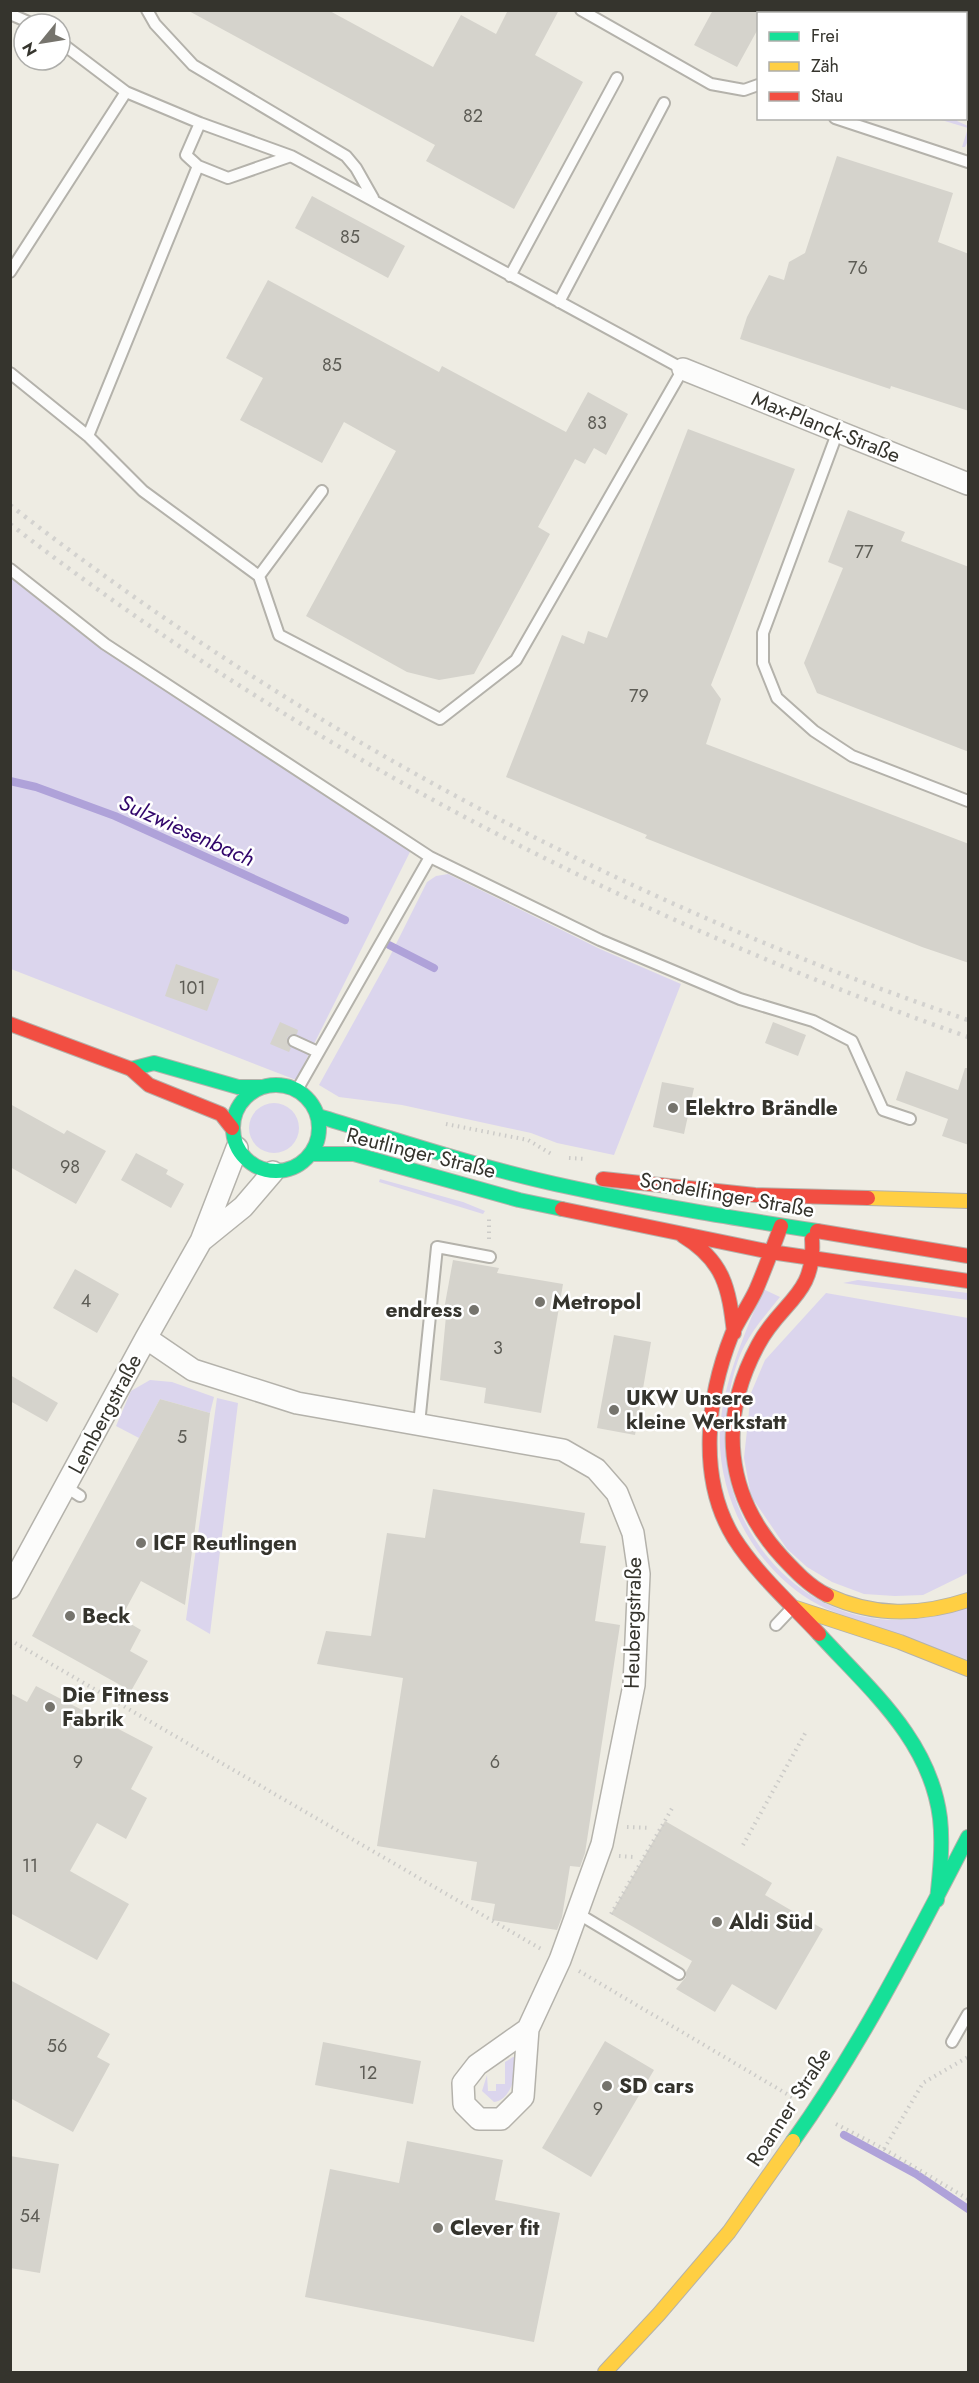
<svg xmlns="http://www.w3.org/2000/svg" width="979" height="2383" viewBox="0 0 979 2383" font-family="Jost,sans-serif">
<rect width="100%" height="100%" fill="#eeece3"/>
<!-- green -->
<path fill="#dbd5ed" d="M938,119H957V121L968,126V141L965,147H962L968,128Z
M10,572L104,645L415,842L296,1080L11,969Z
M448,874L600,949L681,984L614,1155L557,1143L531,1133L402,1105L339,1097L319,1085L387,962L427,882L436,876Z
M249 1128a25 25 0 1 1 50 0a25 25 0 1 1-50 0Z
M380,1179L463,1202L485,1211L483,1214L379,1182Z
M858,1280L968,1293V1300L843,1283Z
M763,1289L780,1297C768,1312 754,1328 745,1345C732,1368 725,1411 725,1438C725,1532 798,1620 897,1620C922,1620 945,1614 968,1607V1660C937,1648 906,1637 874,1626C856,1619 836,1614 819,1605C754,1571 712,1491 721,1418C727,1373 746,1331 763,1289Z
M826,1293L968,1318V1573L923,1595L895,1596L864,1594L832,1582L807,1567L787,1549L751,1496L744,1458L751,1393L765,1360Z
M150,1380L172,1382L214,1397L210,1413L160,1399L139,1438L116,1426L131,1391Z
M217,1398L238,1403L210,1634L186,1620Z
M513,2057H516C518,2071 511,2101 494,2102L482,2091L487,2075L488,2091H496V2084H505V2062Z"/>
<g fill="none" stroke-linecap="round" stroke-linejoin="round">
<!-- stream -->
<path stroke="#afa2d9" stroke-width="8" d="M10,781L36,787L115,816L345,920
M389,945L434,968
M844,2135L916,2174L968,2209"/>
</g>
<!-- building -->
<path fill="#d5d3cc" d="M187,10H328L433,67L461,15L496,34L508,10H559L535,55L583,82L514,209L426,161L435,145Z
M713,10H767L766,14H759V27L737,67L694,45Z
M837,156L953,193L938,242L969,254V411L891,386L890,389L740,339L747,317L769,275L784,280L789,262L805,253Z
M312,196L405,246L388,278L295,228Z
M268,280L439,372L442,366L566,432L588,392L628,414L606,455L594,448L585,464L575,459L538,527L550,534L474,674L439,680L407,672L306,616L396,451L344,422L322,463L240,420L263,378L226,358Z
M688,429L795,469L711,685L721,699L706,744L969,844V963L922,947L645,838L647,835L506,777L562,635L584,644L588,631L607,638Z
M848,510L905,532L901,541L969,567V752L817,693L804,663L843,568L828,562Z
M176,964L219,979L207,1011L165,996Z
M280,1022L298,1030L297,1034L290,1035L287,1038L288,1045L291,1048L289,1052L270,1044Z
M773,1022L806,1035L798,1056L765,1043Z
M965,1068H969V1145L942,1136L948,1119L896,1100L906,1071L958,1090Z
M662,1082L694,1088L684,1134L653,1127Z
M10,1104L64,1134L67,1130L106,1151L76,1204L10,1167Z
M136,1153L168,1170L166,1174L184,1184L171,1208L121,1180Z
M453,1260L499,1268L497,1273L563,1284L541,1413L484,1403L486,1388L440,1380L446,1316L443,1315Z
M75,1269L119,1294L97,1333L53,1308Z
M614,1335L651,1342L635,1435L597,1428Z
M10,1375L58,1403L47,1422L10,1401Z
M160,1399L210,1413L185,1605L141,1581L121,1618L141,1630L130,1651L148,1661L131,1691L32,1636Z
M433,1489L585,1513L580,1543L606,1546L595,1621L620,1625L585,1853L580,1867L570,1866L562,1917L557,1930L492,1920L495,1904L471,1900L477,1862L377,1846L403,1678L317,1664L326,1631L371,1636L387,1533L425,1538Z
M36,1686L153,1747L131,1789L147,1798L126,1839L97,1823L70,1871L129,1904L97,1960L10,1913V1693L27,1702Z
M665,1821L772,1883L765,1895L823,1929L776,2010L732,1984L715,2012L676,1989L686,1977V1972L692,1961L611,1914Z
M10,1980L110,2034L97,2057L110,2064L73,2132L10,2098Z
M605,2041L654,2070L591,2177L542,2148Z
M323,2042L421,2061L413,2104L315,2085Z
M407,2141L503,2160L495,2200L560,2213L534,2342L305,2297L330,2169L399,2183Z
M10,2156L59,2164L40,2273L10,2268Z"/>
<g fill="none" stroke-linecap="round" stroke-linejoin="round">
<defs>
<path id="lane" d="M147,10L155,24L193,65L346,156L356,168L373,198
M581,10L711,84L744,90L758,85
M10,14L33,24
M843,14L845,10
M60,42L126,92
M835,118L968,162
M10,272L126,92L200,123
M510,276L617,78
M559,302L664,103
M10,373L88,436L143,491L259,576L279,635L440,719L516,660L683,369L291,156L200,123L186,155L198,166L228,178L291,156
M838,431L763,633V663L777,698L814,731L852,756L968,801
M88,436L198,166
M10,569L105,644L430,857L297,1090
M259,576L322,491
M430,857L600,940L740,999L813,1021L852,1041L883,1110L910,1119
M294,1041L318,1052
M419,1424L437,1247L490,1257
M66,1487L80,1496
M776,1625L793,1607
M577,1913L679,1974
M952,2042L968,2014"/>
<path id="street" d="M683,369L968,484
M201,1241L243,1207L273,1172
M146,1338L193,1370L297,1403L563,1450L596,1469L617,1493L633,1533L639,1574L634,1685L602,1844L560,1960L528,2029L477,2065L463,2083L464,2104L479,2119H501L523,2097L528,2029
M10,1588L146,1338L201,1241L237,1148"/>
<path id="fast" d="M131,1069L154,1063L238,1087H262
M233 1128a43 43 0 1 1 86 0a43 43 0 1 1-86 0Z
M318,1116C401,1141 484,1169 569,1187C651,1205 734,1218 817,1231
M311,1154H354L519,1200L562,1209
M819,1634C869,1689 930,1739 940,1818C943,1845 940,1873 937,1900
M793,2141C861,2046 914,1941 968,1837"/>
<path id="slow" d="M868,1198L968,1201
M827,1595C874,1617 920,1616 968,1600
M796,1608L900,1642L968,1669
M605,2372L659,2314L729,2232L793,2141"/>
<path id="jam" d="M10,1024L131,1069L149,1085L221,1114L232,1128
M603,1179L755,1195L868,1198
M562,1209L771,1252L968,1281
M781,1226C773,1247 765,1269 756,1290C749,1305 739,1319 732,1334C707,1397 697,1478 734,1538C757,1574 790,1603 819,1634
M817,1231L968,1256
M683,1236C724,1261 729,1288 734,1333
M812,1239C816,1296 781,1301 758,1345C718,1419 725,1495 782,1557C795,1571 809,1586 827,1595"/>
</defs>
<!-- lane casing -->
<use href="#lane" stroke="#b4b2ab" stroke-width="14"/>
<!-- street casing -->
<use href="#street" stroke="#b4b2ab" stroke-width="24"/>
<!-- fast casing -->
<use href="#fast" stroke="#b4b2ab" stroke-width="16"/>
<!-- slow casing -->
<use href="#slow" stroke="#b4b2ab" stroke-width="16"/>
<!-- jam casing -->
<use href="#jam" stroke="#b4b2ab" stroke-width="16"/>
<!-- path -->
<path stroke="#cccbc8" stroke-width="4" stroke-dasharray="1.5 4.5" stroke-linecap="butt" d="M446,1124L528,1140L553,1155
M569,1158L586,1159
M489,1239V1219
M10,1640L541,1949
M627,1827L650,1828
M743,1845L807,1730
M619,1856L634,1857
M611,1914L674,1805
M579,1971L792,2097
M836,2124L884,2149L968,2199
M884,2149L923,2083L968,2057"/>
<!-- lane -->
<use href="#lane" stroke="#fcfcfb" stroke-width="10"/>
<!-- street -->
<use href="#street" stroke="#fcfcfb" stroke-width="21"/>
<!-- fast -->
<use href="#fast" stroke="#16e098" stroke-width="14"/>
<!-- slow -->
<use href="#slow" stroke="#ffcf43" stroke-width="14"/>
<!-- jam -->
<use href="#jam" stroke="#f24e42" stroke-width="14"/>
<!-- rail -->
<path stroke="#d3d2cf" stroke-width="4.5" stroke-dasharray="3 6" stroke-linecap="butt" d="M10,505C299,730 623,902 968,1020
M10,524C299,748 625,916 968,1037"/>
</g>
<!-- markers -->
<g fill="#76746d" stroke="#fff" stroke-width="2">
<circle cx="673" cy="1108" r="6"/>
<circle cx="540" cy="1302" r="6"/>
<circle cx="474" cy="1310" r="6"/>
<circle cx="614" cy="1410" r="6"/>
<circle cx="141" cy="1543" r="6"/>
<circle cx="70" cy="1616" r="6"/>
<circle cx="50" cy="1707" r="6"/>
<circle cx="717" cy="1922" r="6"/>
<circle cx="607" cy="2086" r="6"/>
<circle cx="438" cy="2228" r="6"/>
</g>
<g text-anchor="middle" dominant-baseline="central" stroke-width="5" stroke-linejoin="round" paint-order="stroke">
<!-- number labels -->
<g font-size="18" fill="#5d5c55">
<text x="473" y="116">82</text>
<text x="350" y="237">85</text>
<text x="858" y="268">76</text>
<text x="332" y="365">85</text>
<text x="597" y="423">83</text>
<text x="864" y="552">77</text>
<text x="639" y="696">79</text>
<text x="192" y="988">101</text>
<text x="70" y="1167">98</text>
<text x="86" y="1301">4</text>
<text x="498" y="1348">3</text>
<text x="182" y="1437">5</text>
<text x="78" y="1762">9</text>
<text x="495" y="1762">6</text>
<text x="30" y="1866">11</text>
<text x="57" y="2046">56</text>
<text x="368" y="2073">12</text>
<text x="598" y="2109">9</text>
<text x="30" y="2216">54</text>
</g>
<!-- street labels -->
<g font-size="21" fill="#35342d" stroke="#fff">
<text transform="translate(826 427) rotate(22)">Max-Planck-Straße</text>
<text transform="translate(421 1153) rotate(14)">Reutlinger Straße</text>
<text transform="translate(727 1195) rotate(10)">Sondelfinger Straße</text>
<text transform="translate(105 1414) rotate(-62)">Lembergstraße</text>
<text transform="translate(633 1623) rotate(-89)">Heubergstraße</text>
<text transform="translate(789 2107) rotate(-57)">Roanner Straße</text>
</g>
<!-- poi labels -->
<g font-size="21" font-weight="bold" fill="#35342d" stroke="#fff" text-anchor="start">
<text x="685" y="1108">Elektro Brändle</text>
<text x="552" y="1302">Metropol</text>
<text x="462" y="1310" text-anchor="end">endress</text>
<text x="626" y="1398">UKW Unsere<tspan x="626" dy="24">kleine Werkstatt</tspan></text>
<text x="153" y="1543">ICF Reutlingen</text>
<text x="82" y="1616">Beck</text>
<text x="62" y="1695">Die Fitness<tspan x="62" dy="24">Fabrik</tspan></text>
<text x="729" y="1922">Aldi Süd</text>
<text x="619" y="2086">SD cars</text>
<text x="450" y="2228">Clever fit</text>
</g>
<!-- water labels -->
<g font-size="22" font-style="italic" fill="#30056a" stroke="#fff">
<text transform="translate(187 830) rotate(24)">Sulzwiesenbach</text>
</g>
</g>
<!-- border -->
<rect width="979" height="2383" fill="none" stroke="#35342d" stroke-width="24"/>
<!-- legend -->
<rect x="757" y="12" width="210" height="108" fill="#ffffff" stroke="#aeaeab" stroke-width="1.5"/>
<rect x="769" y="32" width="30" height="9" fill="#16e098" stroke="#aeaeab" stroke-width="1.5"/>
<text x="811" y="42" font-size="18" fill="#35342d">Frei</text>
<rect x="769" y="62" width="30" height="9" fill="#ffcf43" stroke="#aeaeab" stroke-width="1.5"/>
<text x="811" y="72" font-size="18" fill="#35342d">Zäh</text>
<rect x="769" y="92" width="30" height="9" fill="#f24e42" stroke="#aeaeab" stroke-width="1.5"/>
<text x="811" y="102" font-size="18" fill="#35342d">Stau</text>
<!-- north arrow -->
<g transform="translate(42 42) rotate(240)"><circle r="28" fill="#ffffff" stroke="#aeaeab" stroke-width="1.5"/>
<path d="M0-4.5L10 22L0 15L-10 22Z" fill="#76746d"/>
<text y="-9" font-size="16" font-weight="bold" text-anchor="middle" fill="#35342d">N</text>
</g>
</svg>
